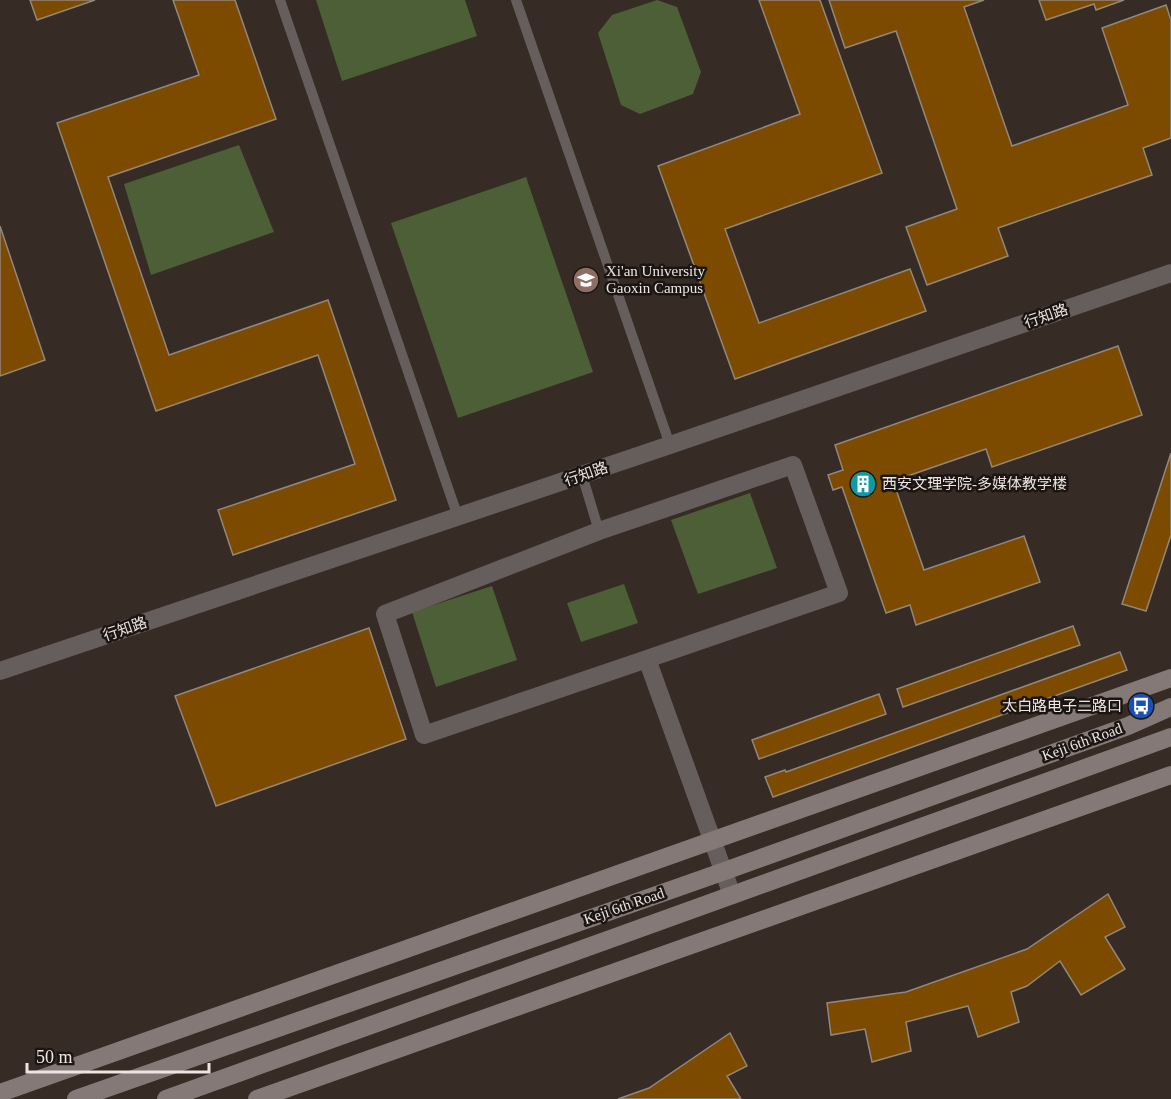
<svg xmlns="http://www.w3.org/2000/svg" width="1171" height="1099" viewBox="0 0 1171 1099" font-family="'Times New Roman','Noto Sans SC',serif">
<rect width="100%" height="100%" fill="#372b25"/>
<!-- green -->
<path fill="#4c5f37" d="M316,0H465L477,36L342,81Z
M657,0L677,7L701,72L693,94L640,114L621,105L598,33L612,15Z
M239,145L274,232L151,275L124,184Z
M526,177L593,372L458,418L391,223Z
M750,493L777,568L698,594L671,520Z
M624,584L638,623L581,642L567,603Z
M492,586L517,660L436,687L412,612Z"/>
<!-- building -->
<path fill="#7d4b00" stroke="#92877c" stroke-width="1.5" d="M30,0H95L37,20Z
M173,0H235L276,119L108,177L169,355L328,300L396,500L233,555L218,510L355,464L318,355L156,411L57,123L199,75Z
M759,0H820L882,173L725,229L759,323L910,269L926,311L735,379L658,166L800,114Z
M829,0H984L964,7L1012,146L1128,105L1102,28L1166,5L1171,20V138L1143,148L1152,175L998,228L1008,256L927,285L906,227L957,209L896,31L845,48Z
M1039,0H1124L1096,10L1094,4L1046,20Z
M0,226L45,360L0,376Z
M1118,346L1142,415L992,467L986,449L893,481L924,570L1024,536L1040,582L916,625L910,605L886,613L842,487L833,490L828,475L843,470L835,445Z
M1171,453V535L1146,611L1122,604Z
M1073,626L1080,645L903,707L897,689Z
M369,628L406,739L216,806L175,696Z
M1120,652L1127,670L773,797L765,777L785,770L786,772Z
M879,694L886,714L759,759L752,740Z
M1108,894L1125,927L1105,937L1125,969L1081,995L1060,961L1027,986L1011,992L1019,1022L978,1037L968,1006L906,1022L911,1051L872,1062L865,1029L831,1035L827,1003L906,992L1027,949Z
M730,1033L747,1066L727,1076L741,1099H618L649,1088Z"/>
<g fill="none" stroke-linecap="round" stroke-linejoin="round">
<!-- lane -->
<path stroke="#655e5c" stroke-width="10" d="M280,0L458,517
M516,0L670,445
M582,475L599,531"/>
<!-- street -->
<path stroke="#655e5c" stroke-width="18" d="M647,659L424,735L385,614L599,531L793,465L839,593L647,659L732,895
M0,671L670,445L1171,273"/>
<!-- secondary -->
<path stroke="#847976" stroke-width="18" d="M0,1093L1171,678
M76,1099L722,872L1128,726L1171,707
M166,1099L1171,737
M257,1099L1171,775"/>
</g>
<!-- icons -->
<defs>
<symbol id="university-disc" viewBox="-11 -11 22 22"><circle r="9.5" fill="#8d6e63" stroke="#1a1512"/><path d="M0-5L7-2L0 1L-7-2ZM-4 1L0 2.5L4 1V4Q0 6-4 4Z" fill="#fff"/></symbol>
<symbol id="building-disc" viewBox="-11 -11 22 22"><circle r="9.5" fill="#0f9aa8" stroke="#1a1512"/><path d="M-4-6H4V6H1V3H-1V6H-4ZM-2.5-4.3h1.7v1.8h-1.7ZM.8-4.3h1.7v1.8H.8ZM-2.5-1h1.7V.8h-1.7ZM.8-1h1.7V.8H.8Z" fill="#fff"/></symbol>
<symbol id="bus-disc" viewBox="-11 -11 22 22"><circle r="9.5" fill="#1a4fb4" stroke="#1a1512"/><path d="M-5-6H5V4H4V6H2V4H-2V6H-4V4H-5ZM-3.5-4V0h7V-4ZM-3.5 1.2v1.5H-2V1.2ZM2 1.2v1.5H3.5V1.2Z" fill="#fff"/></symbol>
</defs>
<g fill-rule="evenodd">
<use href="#university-disc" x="571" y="265" width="30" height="30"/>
<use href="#building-disc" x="848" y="469" width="30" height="30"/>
<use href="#bus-disc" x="1126" y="691" width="30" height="30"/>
</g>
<g text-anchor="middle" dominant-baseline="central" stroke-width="5" stroke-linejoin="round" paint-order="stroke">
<!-- poi labels -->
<g font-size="15" fill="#eee5e2" stroke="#1a1512" text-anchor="start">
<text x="606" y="271">Xi'an University<tspan x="606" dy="17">Gaoxin Campus</tspan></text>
<text x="882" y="484">西安文理学院-多媒体教学楼</text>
<text x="1122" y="706" text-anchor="end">太白路电子二路口</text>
</g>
<!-- street labels -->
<g font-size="15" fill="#eee5e2" stroke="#1a1512">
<text transform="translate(1046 316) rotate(-19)">行知路</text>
<text transform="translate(586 474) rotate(-19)">行知路</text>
<text transform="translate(125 629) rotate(-19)">行知路</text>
<text transform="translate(1082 742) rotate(-20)">Keji 6th Road</text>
<text transform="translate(624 906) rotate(-19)">Keji 6th Road</text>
</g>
</g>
<!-- scale -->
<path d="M27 1063v9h182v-9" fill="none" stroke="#eee5e2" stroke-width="3"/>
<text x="36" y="1063" font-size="18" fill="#eee5e2" stroke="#1a1512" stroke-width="4.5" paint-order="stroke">50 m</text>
</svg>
